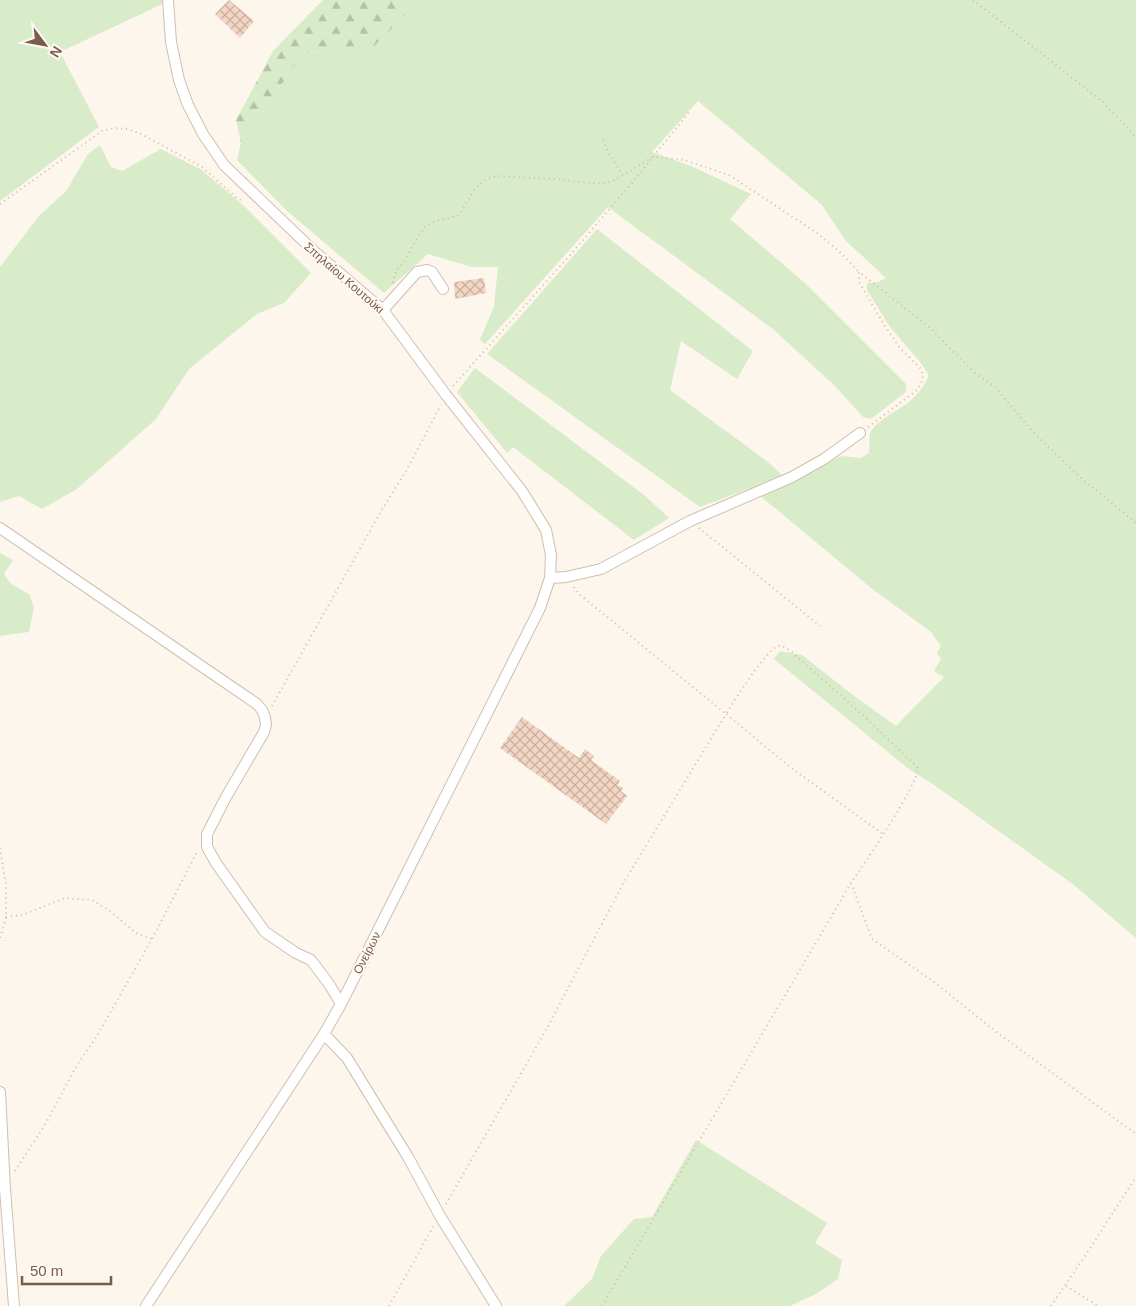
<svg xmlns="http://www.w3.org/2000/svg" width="1136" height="1306" viewBox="0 0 1136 1306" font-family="Arial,sans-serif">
<defs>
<pattern id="forest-firs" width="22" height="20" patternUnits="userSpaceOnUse" patternTransform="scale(1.25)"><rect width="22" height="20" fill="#d8ecc9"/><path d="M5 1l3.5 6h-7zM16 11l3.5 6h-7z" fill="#b4c2a5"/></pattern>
<pattern id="building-cross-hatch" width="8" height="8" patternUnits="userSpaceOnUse" patternTransform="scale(1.25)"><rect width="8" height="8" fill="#f3d5c3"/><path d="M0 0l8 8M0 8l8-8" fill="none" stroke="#cab0a1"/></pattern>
</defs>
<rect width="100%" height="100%" fill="#fdf6ec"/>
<!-- grass -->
<path fill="#d8ecc9" d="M0,0H171L60,52L99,127L0,201Z
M420,0H1136V938L1074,885L930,782L910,770L774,659L780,651L802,655L854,696L896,726L944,677L934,671L941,659L937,653L941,646L931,632L871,588L759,495L841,456L861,458L869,453C870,447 869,439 870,434C873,422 901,409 910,401C919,393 924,386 929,376L921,363L890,327L867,290V283L878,282L886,278L845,240L822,205L698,101L652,152L691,166L751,194L730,219L805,283L906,384V392L871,419L863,417L837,388L774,330L608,207L485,344L480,340L494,306L498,267H472L428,254L384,293L287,211L237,160L241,143L303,53L354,51Z
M100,145L111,167L122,171L161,149L200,169L241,203L311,273L284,303L257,314L189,369L156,419L77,489L42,509L19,496L0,502V267L39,216L66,191L88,154Z
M597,229L753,351L737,379L681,341L670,390L768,462L783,476L700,507L487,354Z
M475,368L644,495L669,518L634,540L513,447L507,453L457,392Z
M0,553L13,560L4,574L11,584L29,594L34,607L29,632L0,636Z
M696,1140L827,1223L815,1243L842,1260L838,1279L816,1294L790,1306H564L592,1279L601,1256L634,1219L652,1217Z"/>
<!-- forest -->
<path fill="url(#forest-firs)" d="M323,0H420L374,46L354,51L303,53L241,143L236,120L273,51Z"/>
<!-- building -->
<path fill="url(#building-cross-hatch)" d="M229,0L254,21L240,38L215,14Z
M484,278L486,293L455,299L454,282Z
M522,717L579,758L585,749L594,756L591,760L620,781L618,785L623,788L621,791L627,796L606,824L500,748Z"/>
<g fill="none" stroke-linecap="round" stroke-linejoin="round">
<defs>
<path id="street" d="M383,310L417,272L427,270L432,272L443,289
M0,528L232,687L257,704L262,710L265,717L266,725L264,732L226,797L207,834V847L216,863L265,932L296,953L311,960L329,984L341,1004
M550,578L566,577L601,569L690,521L792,477L824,459L860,433
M324,1034L347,1058L408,1157L440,1216L496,1306
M0,1092L5,1189L14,1306
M146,1306L324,1034L341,1004L540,608L550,578L551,555L546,530L522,491L446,395L383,310L316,253L224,165L203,134L188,105L179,80L171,42L168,0"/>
</defs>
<!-- street casing -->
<use href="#street" stroke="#d1beb0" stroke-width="12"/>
<!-- path -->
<path stroke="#d9b8a5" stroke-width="2" stroke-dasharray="1 4" stroke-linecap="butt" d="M973,0L1103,102L1136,137
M603,140L609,154L623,175
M0,204L102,131L115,128L128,129L143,135L202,167L238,199L243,200
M393,283L396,271L404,262L417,238L426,226L436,221L457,216L461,212L474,190L480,184L487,179L497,176L555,179L589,183H604L613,181L653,157L684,160L729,175L817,233L842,254L859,272
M453,386L571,254L637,177L689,112
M868,427L917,390L921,384L923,376L921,369L900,348L883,323L859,282V272L928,326L975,373L995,387L1033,432L1082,479L1136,523
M699,528L820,626
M574,587L579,594L726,714C734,701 766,650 778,646C783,645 787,649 792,652L866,718L918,768C919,783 863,866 851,883L872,939L934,982L999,1034L1136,1134
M272,706L380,513L406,471L441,405
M0,848L6,885V917L0,939
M6,917L22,915L65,898L92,900L110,911L136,933L152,939
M15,1171L46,1123L77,1065L97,1036L152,939L197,852
M446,1204L546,1030L624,882L726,714L790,767L883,834
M1066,1286L1098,1306
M389,1306L434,1225
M602,1306L851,883
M1051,1306L1089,1250L1136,1177"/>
<!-- street -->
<use href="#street" stroke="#fff" stroke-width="10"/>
</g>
<g text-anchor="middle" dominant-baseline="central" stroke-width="4" stroke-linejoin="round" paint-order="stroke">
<!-- street labels -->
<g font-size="12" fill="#7a5c4d" stroke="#fffaf3">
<text transform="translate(344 278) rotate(41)">Σπηλαίου Κουτούκι</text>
<text transform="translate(367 953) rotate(-63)">Ονείρων</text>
</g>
</g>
<!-- north arrow -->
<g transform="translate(45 45) rotate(122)" stroke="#fffaf3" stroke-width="4" paint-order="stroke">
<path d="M0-4L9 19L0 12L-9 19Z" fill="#7a5c4d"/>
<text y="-8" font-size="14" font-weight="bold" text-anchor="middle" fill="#7a5c4d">N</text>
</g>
<!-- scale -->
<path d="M22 1276v8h89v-8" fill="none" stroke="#7a5c4d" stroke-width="2.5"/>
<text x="30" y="1276" font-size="15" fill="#7a5c4d" stroke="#fffaf3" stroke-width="4" paint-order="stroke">50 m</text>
</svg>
